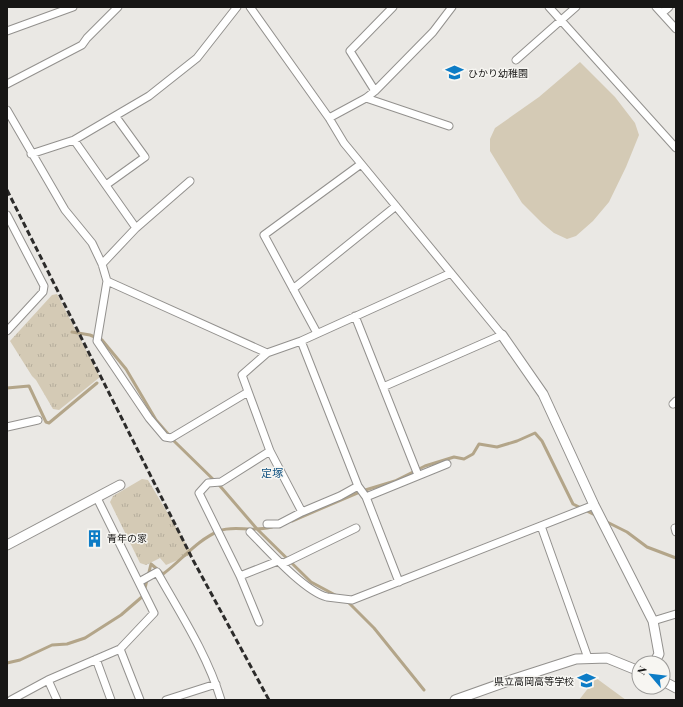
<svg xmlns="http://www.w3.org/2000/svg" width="683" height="707" viewBox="0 0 683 707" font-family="'Playfair Display','Noto Sans JP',serif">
<defs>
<pattern id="grass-tufts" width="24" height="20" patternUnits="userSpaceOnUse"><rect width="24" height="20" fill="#d4cab5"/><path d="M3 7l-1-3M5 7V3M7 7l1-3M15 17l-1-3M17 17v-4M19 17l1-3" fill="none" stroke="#b5ad9b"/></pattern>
</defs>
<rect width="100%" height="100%" fill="#eae8e4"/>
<!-- grass -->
<path fill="url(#grass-tufts)" d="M57,294L100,377L59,410L53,409L36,380L32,376L10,341L52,295Z
M142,479L148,480L192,554L166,565L160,558L146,565L140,563L110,502L113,496Z"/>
<!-- pitch -->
<path fill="#d4cab5" d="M580,62L615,97L635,123L639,135L626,167L609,202L593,221L576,236L567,239L554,233L542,223L522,203L490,151V139L495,128L539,97Z
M596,678L626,700H579Z"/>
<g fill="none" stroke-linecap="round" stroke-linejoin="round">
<!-- stream -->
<path stroke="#b3a589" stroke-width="3" d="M72,332L90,335L102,340L126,369L156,420L175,442L220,486L257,529L311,582L337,596
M7,388L29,386L46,422L49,423L97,383
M292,521L362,491L395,481L425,466L454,457L464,459L473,454L479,444L497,447L517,441L535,433L542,441L573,504L597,516
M605,521L627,532L647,547L676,558
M347,601L374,628L424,690
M7,663L20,660L52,645L67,644L85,638L121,615L143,596L151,564L163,574C182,560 197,540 219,531C231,526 245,530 256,529C261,529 267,528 272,527"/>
<defs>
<path id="minor" d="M250,7L329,118L344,143L502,335L383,387
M549,7L676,148
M656,7L676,29
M662,13L669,7
M7,31L73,7
M516,60L576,7
M7,84L82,45L87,38L118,7
M375,91L350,51L393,7
M366,98L449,126
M7,110L65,210L92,243L102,264L107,281L267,353L301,341L451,273
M329,118L366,98L375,91L433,32L452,7
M74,140L136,228L102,264
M31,154L74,140L149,96L197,58L237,7
M106,185L145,157L116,117
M7,215L44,286L43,292L7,331
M136,228L190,181
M107,281L97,341L149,418L165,437L171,438L248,392
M293,289L396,206
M355,316L418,475
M317,333L264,235L361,164
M301,341L358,486L366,497L399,582
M267,353L242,375L270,451L302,512
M673,404L676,401
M7,427L38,420
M366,497L447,464
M97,498L154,613L120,649
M267,524H279L302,512L340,496L358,486
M541,526L588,658
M675,528L676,532
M250,532C267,549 304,591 327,597C335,598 344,599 352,600L594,505
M240,576L278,561L284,563L356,528
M139,582L157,572C180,613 207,654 221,700
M653,621L676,614
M259,622L240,576L199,493L208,483L221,482L270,451
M96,659L111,700
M48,680L57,700
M11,700L48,680L120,649L140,700
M166,700L216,684"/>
<path id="tertiary" d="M502,335L543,394L594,505L653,621L659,654L654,663
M7,545L120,485
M663,681L676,688
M455,700L514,679L576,659L607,658L639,671"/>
</defs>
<!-- minor casing -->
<use href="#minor" stroke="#93918e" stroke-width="9"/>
<!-- tertiary casing -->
<use href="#tertiary" stroke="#93918e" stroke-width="11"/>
<!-- minor -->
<use href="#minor" stroke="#fff" stroke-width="7"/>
<!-- tertiary -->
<use href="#tertiary" stroke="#fff" stroke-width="9"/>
<!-- rail -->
<path stroke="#2c2b2a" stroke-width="3" stroke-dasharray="6 3" stroke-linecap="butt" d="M7,190L193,560L269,700"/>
</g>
<!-- icons -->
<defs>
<symbol id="school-bare" viewBox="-9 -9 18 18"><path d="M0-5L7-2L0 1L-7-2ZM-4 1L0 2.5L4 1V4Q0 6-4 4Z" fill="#0d7cc6" stroke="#f7f6f2" stroke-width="2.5" paint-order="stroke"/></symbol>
<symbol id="building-bare" viewBox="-9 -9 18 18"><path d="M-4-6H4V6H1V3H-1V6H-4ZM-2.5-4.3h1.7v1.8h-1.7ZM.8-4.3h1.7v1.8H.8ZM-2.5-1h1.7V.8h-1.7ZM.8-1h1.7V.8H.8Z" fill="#0d7cc6" stroke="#f7f6f2" stroke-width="2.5" paint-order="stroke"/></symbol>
</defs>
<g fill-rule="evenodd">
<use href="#school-bare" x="442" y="60" width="25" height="25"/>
<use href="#building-bare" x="82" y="526" width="25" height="25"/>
<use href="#school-bare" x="574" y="668" width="25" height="25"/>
</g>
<g text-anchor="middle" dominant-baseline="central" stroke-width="3" stroke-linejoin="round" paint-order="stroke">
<!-- poi labels -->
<g font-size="10" fill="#171615" stroke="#f7f6f2" text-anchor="start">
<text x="468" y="73">ひかり幼稚園</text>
<text x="107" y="538">青年の家</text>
<text x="574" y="681" text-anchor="end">県立高岡高等学校</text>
</g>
<!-- neighbourhood labels -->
<g font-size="11" fill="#105180" stroke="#f7f6f2">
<text x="272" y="472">定塚</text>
</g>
</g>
<!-- border -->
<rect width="683" height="707" fill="none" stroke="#171615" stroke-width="16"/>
<!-- north arrow -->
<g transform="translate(651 675) rotate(298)"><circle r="19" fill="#f7f6f2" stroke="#9d9c9a"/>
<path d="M0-3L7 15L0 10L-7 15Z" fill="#0d7cc6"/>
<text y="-6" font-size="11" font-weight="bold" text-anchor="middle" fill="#171615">N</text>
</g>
</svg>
